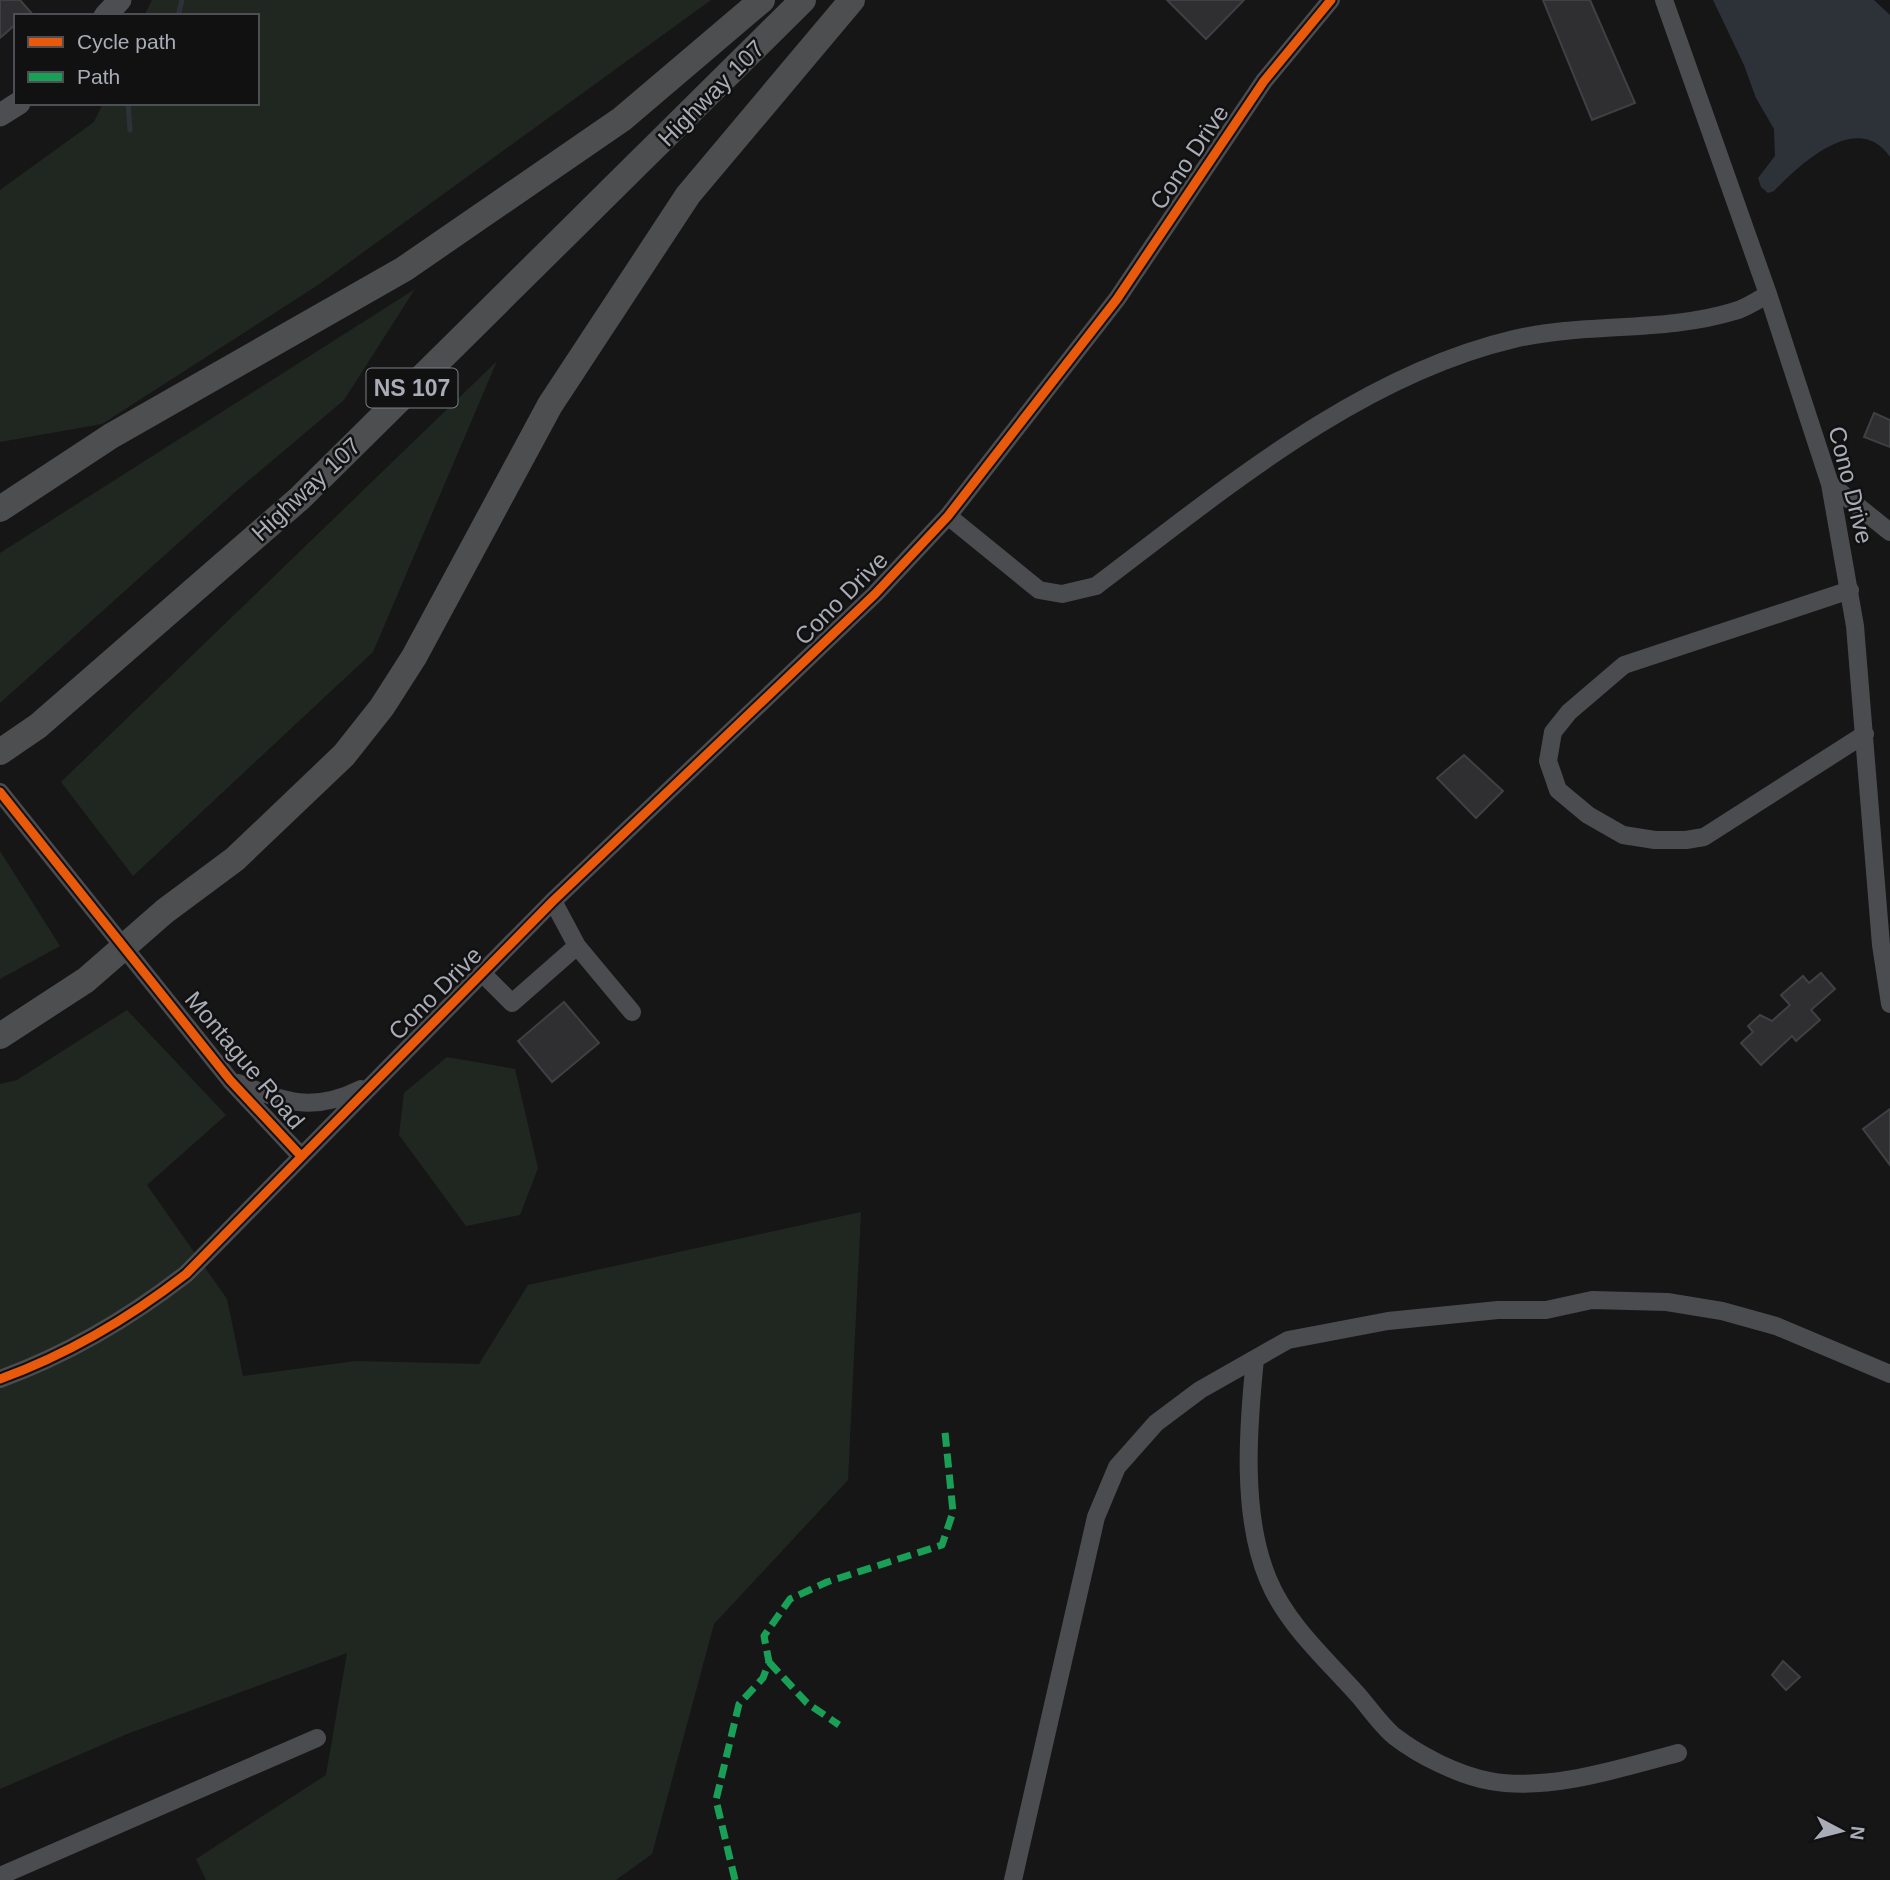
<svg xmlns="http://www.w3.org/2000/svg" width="1890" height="1880" viewBox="0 0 1890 1880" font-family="Arial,sans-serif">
<rect width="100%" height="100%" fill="#161617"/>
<!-- green -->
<path fill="#202721" d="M152,0H711L318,285L102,424L0,442V190L94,122L103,103H257V16H144Z
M415,289L344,400L235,492L0,703V553Z
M497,361L373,652L133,876L61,782Z
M0,851L60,946L0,979Z
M127,1010L226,1115L147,1185L227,1299L243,1376L356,1361L479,1364L528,1285L861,1212L848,1480L714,1624L652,1854L616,1880H206L196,1859L326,1775L347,1653L127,1734L0,1789V1084L17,1080Z
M447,1057L515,1069L538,1168L520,1215L466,1226L399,1135L404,1093Z"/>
<!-- water -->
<path fill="#2d3239" d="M1713,0H1874L1890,15V157C1858,109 1799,165 1774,191L1768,193L1761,187L1758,178L1775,156L1774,129L1756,98L1744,65Z"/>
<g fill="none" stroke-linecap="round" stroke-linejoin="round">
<!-- stream -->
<path stroke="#2d3239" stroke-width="5" d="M178,16L182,0
M128,103L130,130"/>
</g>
<!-- building -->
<path fill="#2f2f31" stroke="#3f4043" stroke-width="2" d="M0,0H20L34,16H16V24L0,38Z
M1167,0H1244L1206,39Z
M1543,0H1590L1635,103L1592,120Z
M1874,413L1890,420V447L1864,437Z
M1464,755L1503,791L1476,818L1437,778Z
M1821,973L1835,989L1811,1010L1820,1020L1796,1041L1792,1036L1761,1065L1741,1043L1753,1032L1748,1026L1760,1015L1772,1021L1790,1005L1781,995L1803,976L1809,983Z
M564,1002L599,1043L552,1082L518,1041Z
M1890,1109V1165L1863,1129Z
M1783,1661L1800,1677L1786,1690L1772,1675Z"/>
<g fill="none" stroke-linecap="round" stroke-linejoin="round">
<!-- minor -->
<path stroke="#4b4c4f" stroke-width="18" d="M1664,0L1768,294L1830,484L1855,626L1881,945L1890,1004
M1830,484L1890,532
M948,516L1039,590L1062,594L1096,586C1222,491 1357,376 1514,339C1586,322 1664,333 1735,311C1746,308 1758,300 1768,294
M1850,590L1624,665L1569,712L1553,732L1548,761L1558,790L1588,815L1623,835L1655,840H1686L1704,837L1865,734
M0,792L230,1080L300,1155
M553,901L577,946L632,1012
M482,973L512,1003L577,946
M238,1083C284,1102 313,1113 361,1089
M1255,1359C1248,1427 1241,1515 1268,1579C1286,1624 1328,1661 1359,1696C1370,1709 1381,1725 1394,1736C1420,1756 1458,1775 1490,1781C1549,1792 1621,1768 1678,1753
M0,1379C69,1354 128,1319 186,1274L553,901L875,594L948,516L1117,299L1264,81L1331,0
M0,1876L317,1738
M1013,1880L1096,1517L1117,1467L1156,1423L1200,1390L1288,1340L1388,1321L1498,1310H1546L1592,1300L1667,1302L1722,1311L1776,1326L1890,1374"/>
<!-- major -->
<path stroke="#4d4e51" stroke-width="23" d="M105,16L120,0
M0,115L19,103"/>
<!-- highway -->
<path stroke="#4d4e50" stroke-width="26" d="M0,509L111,436L404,269L622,119L762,0
M0,752L38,726L300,498L803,0
M0,1036L86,980L165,911L235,859L344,755L382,707L414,657L550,405L688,195L852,0"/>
<!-- quiet -->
<path stroke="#1a9f57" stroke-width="7" stroke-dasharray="14 7" stroke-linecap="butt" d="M769,1662L807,1703L839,1725
M735,1880L716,1800L739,1704L763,1678L769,1662L764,1636L790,1599L827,1582L942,1545L953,1512L945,1432"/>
<defs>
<path id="cycleway" d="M0,792L230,1080L300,1155
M0,1379C69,1354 128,1319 186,1274L553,901L875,594L948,516L1117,299L1264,81L1331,0"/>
</defs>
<!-- cycleway casing -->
<use href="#cycleway" stroke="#111112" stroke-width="13"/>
<!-- cycleway -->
<use href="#cycleway" stroke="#e8590c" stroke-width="9"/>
</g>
<g text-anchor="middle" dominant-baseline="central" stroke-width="5" stroke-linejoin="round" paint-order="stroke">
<!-- shield labels -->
<rect fill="#111112" stroke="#7b7e85" stroke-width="2" x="366.5" y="368.5" width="91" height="39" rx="5"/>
<g font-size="23" font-weight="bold" fill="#a9acb6">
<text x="412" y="388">NS 107</text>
</g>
<!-- street labels -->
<g font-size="24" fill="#a9acb6" stroke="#111112">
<text transform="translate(711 93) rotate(-45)">Highway 107</text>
<text transform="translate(1189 157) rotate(-56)">Cono Drive</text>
<text transform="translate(1851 485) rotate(76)">Cono Drive</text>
<text transform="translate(306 489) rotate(-43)">Highway 107</text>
<text transform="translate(841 598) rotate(-45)">Cono Drive</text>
<text transform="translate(435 993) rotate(-45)">Cono Drive</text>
<text transform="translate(245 1060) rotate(50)">Montague Road</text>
</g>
</g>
<!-- legend -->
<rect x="14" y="14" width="245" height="91" fill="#111112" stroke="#4e4f54" stroke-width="2"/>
<rect x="28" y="37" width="35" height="10" fill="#e8590c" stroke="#4e4f54" stroke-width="2"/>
<text x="77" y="49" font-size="21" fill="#a9acb6">Cycle path</text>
<rect x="28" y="72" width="35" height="10" fill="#1a9f57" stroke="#4e4f54" stroke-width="2"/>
<text x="77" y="84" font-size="21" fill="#a9acb6">Path</text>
<!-- north arrow -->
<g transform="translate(1841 1831) rotate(97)" stroke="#111112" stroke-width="5" paint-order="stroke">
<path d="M0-5L12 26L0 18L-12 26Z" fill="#a9acb6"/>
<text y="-10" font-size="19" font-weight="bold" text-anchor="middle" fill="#a9acb6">N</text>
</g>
</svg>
